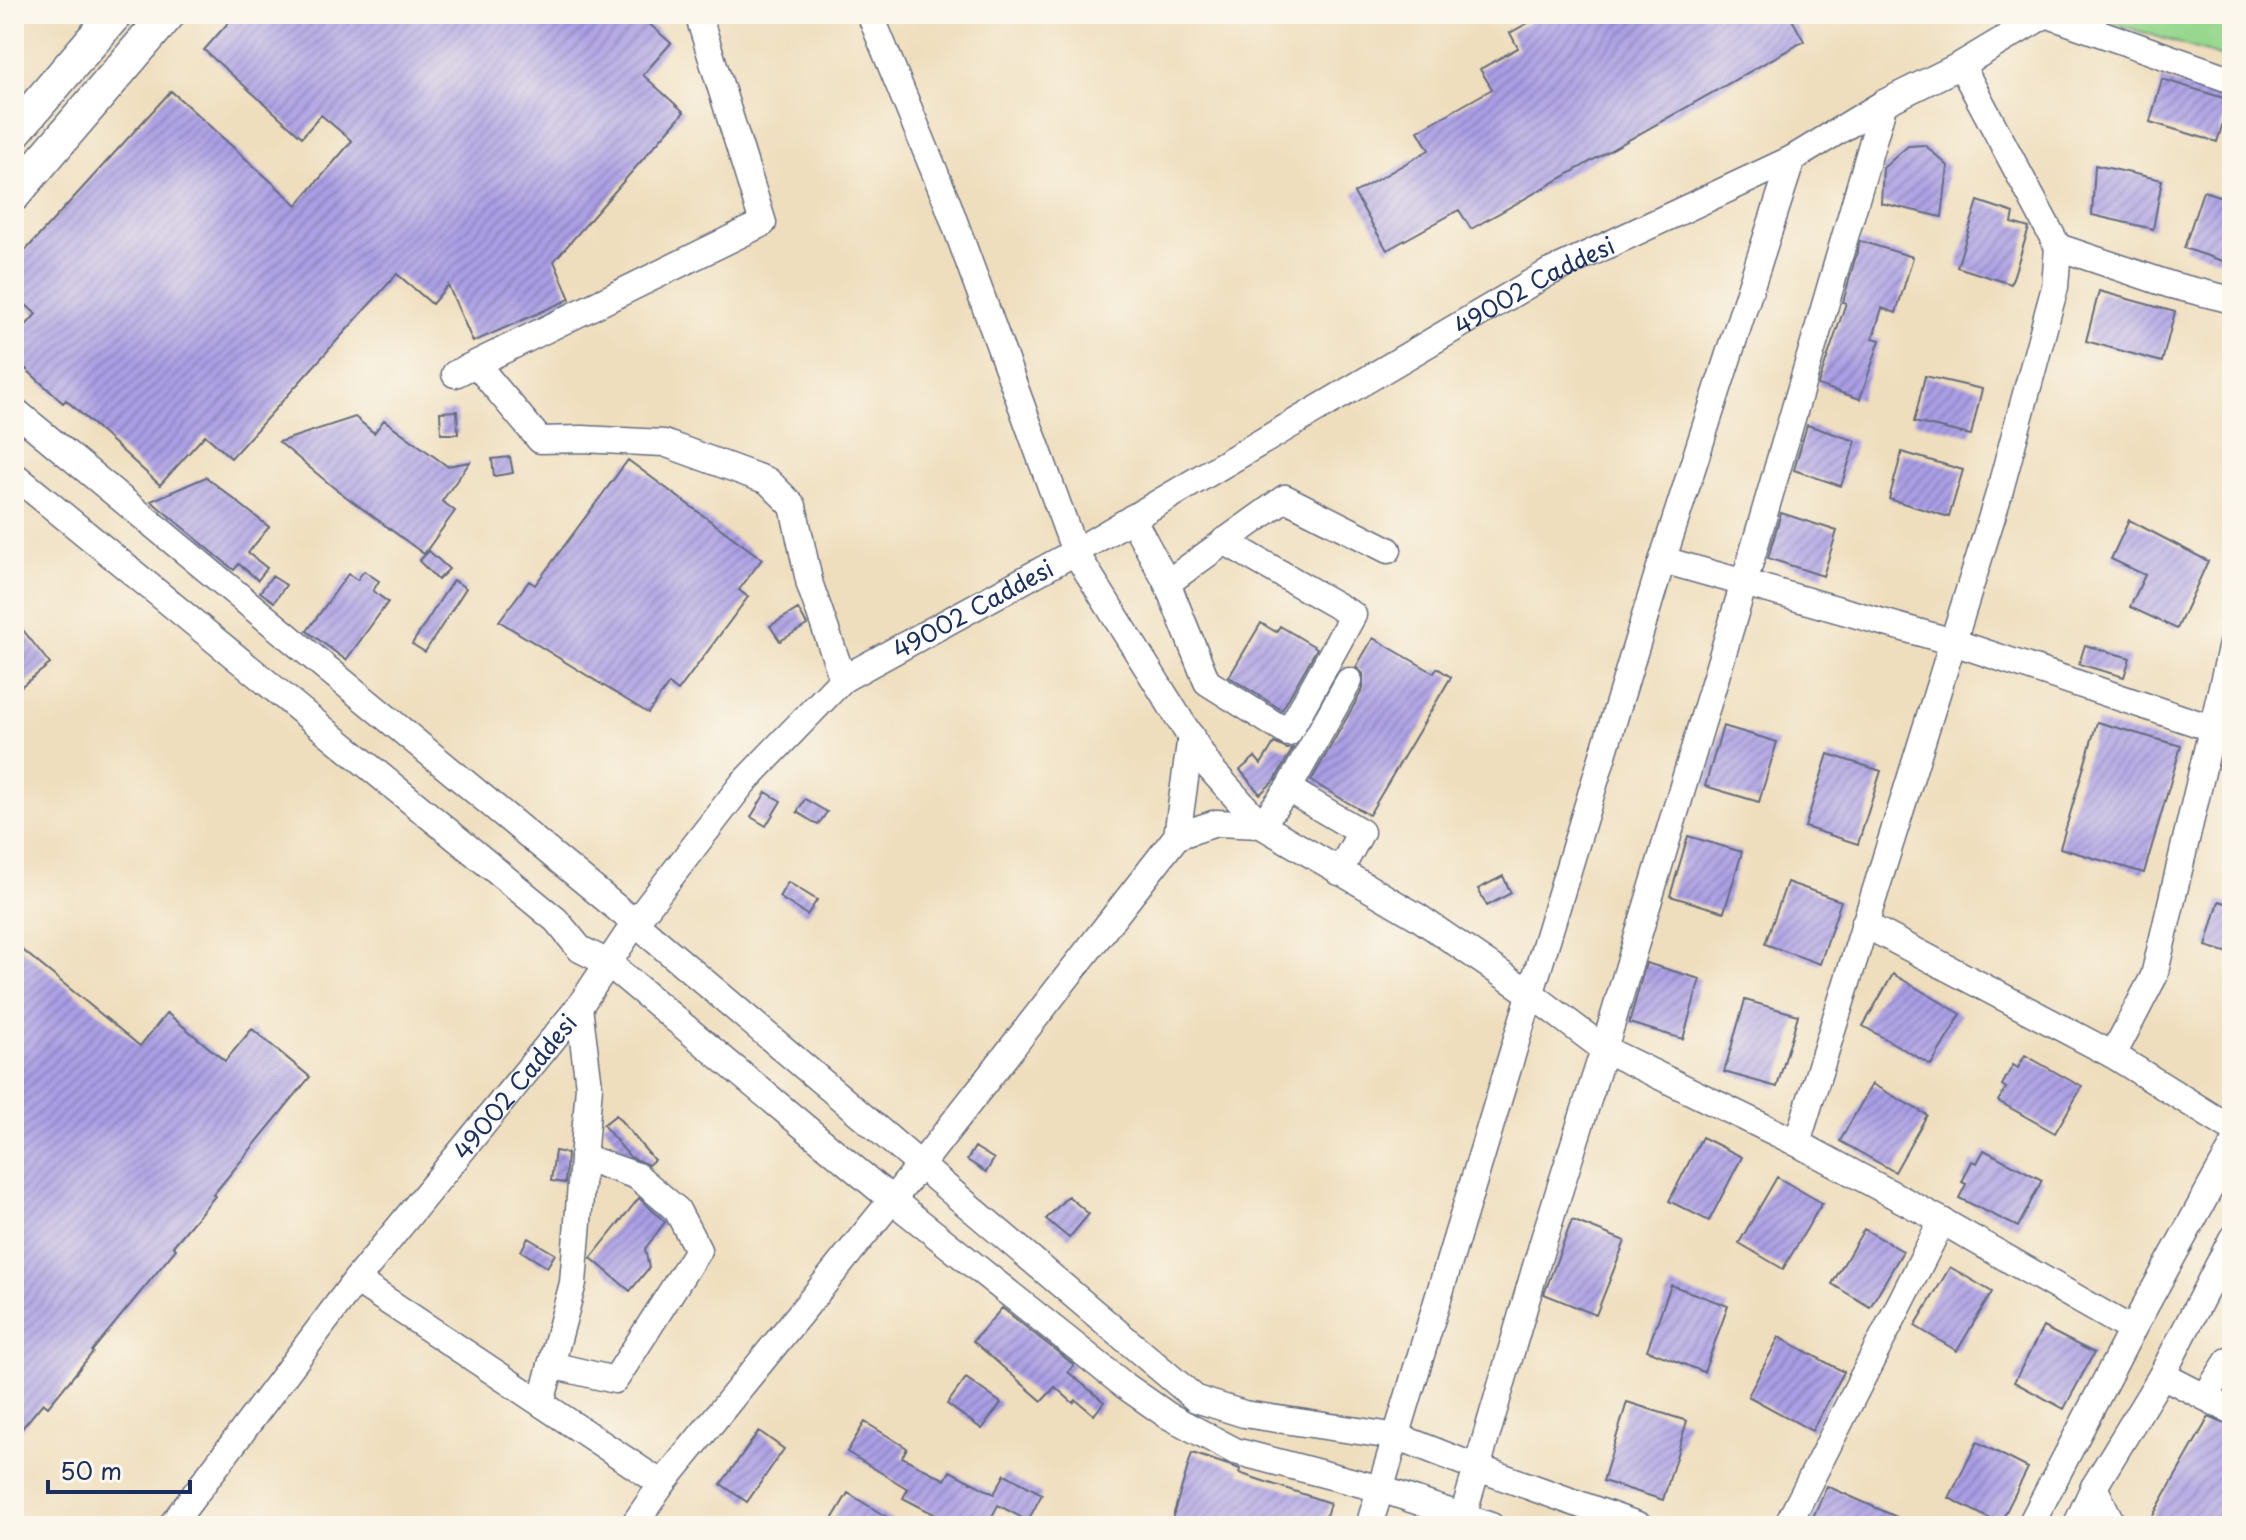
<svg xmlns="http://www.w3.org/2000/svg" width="2246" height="1540" viewBox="0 0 2246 1540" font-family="'Playpen Sans',sans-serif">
<defs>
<pattern id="building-hatch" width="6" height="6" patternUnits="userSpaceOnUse" patternTransform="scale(2)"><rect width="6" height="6" fill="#aa9ee4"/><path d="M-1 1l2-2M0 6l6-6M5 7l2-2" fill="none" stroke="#8a81bc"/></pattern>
</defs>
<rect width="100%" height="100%" fill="#fbf7ec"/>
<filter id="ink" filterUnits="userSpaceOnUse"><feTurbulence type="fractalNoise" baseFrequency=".0125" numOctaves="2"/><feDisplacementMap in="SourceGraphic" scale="16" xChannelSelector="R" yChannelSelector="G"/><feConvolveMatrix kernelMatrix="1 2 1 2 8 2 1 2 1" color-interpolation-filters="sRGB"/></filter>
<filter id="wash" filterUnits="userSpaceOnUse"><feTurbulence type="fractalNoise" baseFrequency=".006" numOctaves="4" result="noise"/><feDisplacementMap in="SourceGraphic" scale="32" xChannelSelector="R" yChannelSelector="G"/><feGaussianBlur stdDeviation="1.8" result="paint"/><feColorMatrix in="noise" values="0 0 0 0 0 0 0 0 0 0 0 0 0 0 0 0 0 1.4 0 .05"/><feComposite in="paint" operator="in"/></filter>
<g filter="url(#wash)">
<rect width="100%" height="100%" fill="#efdebd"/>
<!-- green -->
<path fill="#97d88e" stroke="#598476" stroke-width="2" d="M2107,14H2232V60L2110,22Z"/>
<g id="blocks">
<!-- building -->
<path fill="url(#building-hatch)" d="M236,14H638L671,43L643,75L684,112L554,261L570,299L473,342L448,285L432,304L397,274L231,458L205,435L160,485L66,400L63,403L14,358V339L36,314L14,294V263L171,91L297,205L352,141L321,115L302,137L204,50Z
M1544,14H1789L1804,41L1471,229L1459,210L1387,250L1354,193L1429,150L1418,131L1492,89L1480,69L1518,48L1510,33Z
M2162,79L2230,100L2217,142L2150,122Z
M1925,145L1948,166L1942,217L1881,203L1883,168L1908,146Z
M2095,165L2162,180L2153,229L2092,215Z
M2203,191L2232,200V264L2184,248Z
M1978,201L2014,213L2012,223L2029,228L2011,284L1957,267Z
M1860,241L1913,257L1896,313L1882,308L1873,338L1880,340L1860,399L1818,385L1846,303L1843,302Z
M2099,291L2175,312L2162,362L2086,341Z
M1925,376L1982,389L1971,435L1914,422Z
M457,411L458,434H441L440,412Z
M355,417L374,433L384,420L447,466L470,462L442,501L455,511L424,554L333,487L279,442Z
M1807,425L1856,441L1841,486L1794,470Z
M1902,452L1963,470L1949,517L1889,499Z
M510,457L513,473L494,476L492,459Z
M628,460L762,559L739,590L748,597L678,691L669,684L648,713L499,621L529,581L535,585Z
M206,477L269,527L248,553L267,568L258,580L239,564L234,570L151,501Z
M1781,513L1837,531L1823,576L1768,558Z
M2129,520L2208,561L2177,629L2130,607L2145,575L2111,559Z
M429,551L449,569L438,580L419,561Z
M364,571L379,581L373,591L388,602L346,660L307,631L348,574L357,580Z
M272,576L286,585L274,602L260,592Z
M453,580L466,588L425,652L412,644Z
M798,609L807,625L780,641L770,626Z
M1261,623L1276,632L1280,626L1317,648L1282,710L1229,677Z
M23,630L50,664L14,692V637Z
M1373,638L1434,673L1437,668L1451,677L1369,815L1311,781L1363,689V674L1356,667Z
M2085,645L2130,658L2124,677L2079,664Z
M2097,722L2181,746L2144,873L2060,848Z
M1723,726L1777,742L1759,802L1705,786Z
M1274,743L1287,749L1293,748L1275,780L1260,794L1240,770L1255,757L1261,764Z
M1828,754L1881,771L1858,844L1805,827Z
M766,792L781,801L766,826L751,817Z
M805,799L827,812L818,825L797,812Z
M1688,836L1742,852L1724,912L1670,896Z
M1503,876L1511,893L1487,906L1478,889Z
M788,882L817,900L807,915L779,897Z
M1787,882L1841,901L1820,964L1765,944Z
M2219,901L2232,905V954L2206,946Z
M14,943L140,1046L167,1013L225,1061L252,1029L310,1077L213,1195L215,1196L173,1246L176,1249L92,1351L93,1352L48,1407L43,1403L14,1438Z
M1646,963L1700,979L1683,1039L1629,1023Z
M1893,974L1961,1014L1931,1065L1863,1026Z
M1745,1000L1798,1015L1777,1087L1724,1072Z
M2025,1055L2082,1087L2055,1133L1998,1101L2006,1088L2002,1085L2013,1065L2018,1068Z
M1872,1084L1927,1115L1895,1172L1840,1141Z
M616,1115L654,1160L648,1165L630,1157L603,1125Z
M1702,1137L1742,1157L1709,1221L1669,1201Z
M975,1147L994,1159L986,1172L967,1160Z
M1984,1150L2042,1180L2018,1227L1959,1198L1966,1184L1962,1182L1972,1161L1977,1163Z
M555,1151L567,1153L565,1183L551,1181Z
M1777,1177L1822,1203L1783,1269L1739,1243Z
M1068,1196L1089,1214L1069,1238L1046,1219Z
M639,1198L665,1222L645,1249L649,1268L630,1291L591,1258Z
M1572,1220L1625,1241L1596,1315L1544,1294Z
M1864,1229L1903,1251L1870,1307L1832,1284Z
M528,1238L555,1254L547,1267L521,1251Z
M1950,1267L1992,1292L1957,1351L1915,1326Z
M1671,1285L1728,1306L1704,1372L1647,1350Z
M1002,1308L1074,1365L1068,1372L1104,1402L1094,1415L1076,1400L1073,1403L1055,1387L1042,1401L973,1341Z
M2043,1327L2094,1353L2064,1409L2014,1382Z
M1779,1337L1844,1372L1812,1431L1748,1396Z
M966,1378L1001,1403L982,1429L947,1404Z
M1627,1402L1687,1421L1663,1500L1603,1481Z
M2209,1417L2232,1427V1526H2147Z
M865,1422L907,1448L902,1457L945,1480L950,1471L994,1494L1005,1474L1042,1494L1028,1521L998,1505L987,1526H957L903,1498L908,1489L847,1452Z
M759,1431L784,1449L747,1502L721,1484Z
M1977,1442L2028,1468L2000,1524L1949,1498Z
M1192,1453L1240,1469L1239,1473L1330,1503L1323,1526H1170Z
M1827,1486L1917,1526H1809Z
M848,1493L901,1526H828Z"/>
</g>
</g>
<g filter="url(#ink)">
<use href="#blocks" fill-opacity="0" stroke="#656c7f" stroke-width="2"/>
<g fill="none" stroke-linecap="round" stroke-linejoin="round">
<defs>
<g id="minor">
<path d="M870,14L947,202L1075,552L1210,768L1261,825L1418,917L1531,994L1604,1049L1797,1143L1942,1221L2132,1330"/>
<path d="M2046,14L2232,80"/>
<path d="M2058,247L2171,285L2232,300"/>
<path d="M476,364L540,440L582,439L664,443L768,481L793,506L810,585L843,679"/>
<path d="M455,374L763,223L698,14"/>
<path d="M14,410L635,923L1196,1399L1244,1414L1399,1437L1478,1468L1640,1526"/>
<path d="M14,475L556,920L580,949L608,963L892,1200L1124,1385L1167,1415L1235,1451L1381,1489L1491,1526"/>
<path d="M1132,518L1167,583L1207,682L1288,733L1353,615L1224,541"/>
<path d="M1663,560L1953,642L2232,735"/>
<path d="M1167,583L1285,498L1388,550"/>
<path d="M1288,789L1349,681"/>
<path d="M1177,836L1191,736"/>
<path d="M1864,924L2113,1055L2232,1129"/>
<path d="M2113,1055L2154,976L2232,644"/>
<path d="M1797,1143L1998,497L2055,287L2058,247L1961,65"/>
<path d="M356,1280L662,1484"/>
<path d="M551,1365L615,1380L698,1250L677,1210L637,1176L583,1157"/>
<path d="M2162,1375L2232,1411"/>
<path d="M2205,1397L2228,1361H2232"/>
<path d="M541,1403L573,1283L589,1086L579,1007"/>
<path d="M2094,1487L2113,1526"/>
<path id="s1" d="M171,1526L356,1280L579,1007L635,923L743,783L843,679L1075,552L1548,273L1792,159L1884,103L1961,65L2046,14"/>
<path d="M633,1526L662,1484L922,1163L1177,836L1216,823L1261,825L1288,789L1361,832L1339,872"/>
<path d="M1369,1526L1657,577L1792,159"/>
<path d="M1460,1526L1544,1239L1604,1049L1744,583L1884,103"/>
<path d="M1787,1526L1942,1221"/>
<path d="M2030,1526L2132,1330L2232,1148"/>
<path d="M2076,1526L2094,1487L2162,1375L2232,1239"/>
</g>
<path id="major" d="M14,132L115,14
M14,194L168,14"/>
</defs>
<!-- minor casing -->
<use href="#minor" stroke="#656c7f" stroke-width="29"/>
<!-- major casing -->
<use href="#major" stroke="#656c7f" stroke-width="37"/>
<!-- minor -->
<use href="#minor" stroke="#fff" stroke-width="26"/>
<!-- major -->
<use href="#major" stroke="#fff" stroke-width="34"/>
</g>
</g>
<g text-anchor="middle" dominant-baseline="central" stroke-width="6" stroke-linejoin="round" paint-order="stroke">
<!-- street labels -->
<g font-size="24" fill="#1b2f5e" stroke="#fbf7ec">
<text stroke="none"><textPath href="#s1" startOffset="1878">49002 Caddesi</textPath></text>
<text stroke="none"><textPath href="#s1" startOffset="1230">49002 Caddesi</textPath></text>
<text stroke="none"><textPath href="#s1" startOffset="558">49002 Caddesi</textPath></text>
</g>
</g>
<!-- margin -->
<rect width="2246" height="1540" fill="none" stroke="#fbf7ec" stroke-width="48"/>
<!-- scale -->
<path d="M48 1480v12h142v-12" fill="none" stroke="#1b2f5e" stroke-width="4"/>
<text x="60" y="1480" font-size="24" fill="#1b2f5e" stroke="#fbf7ec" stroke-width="6" paint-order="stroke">50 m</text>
</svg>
